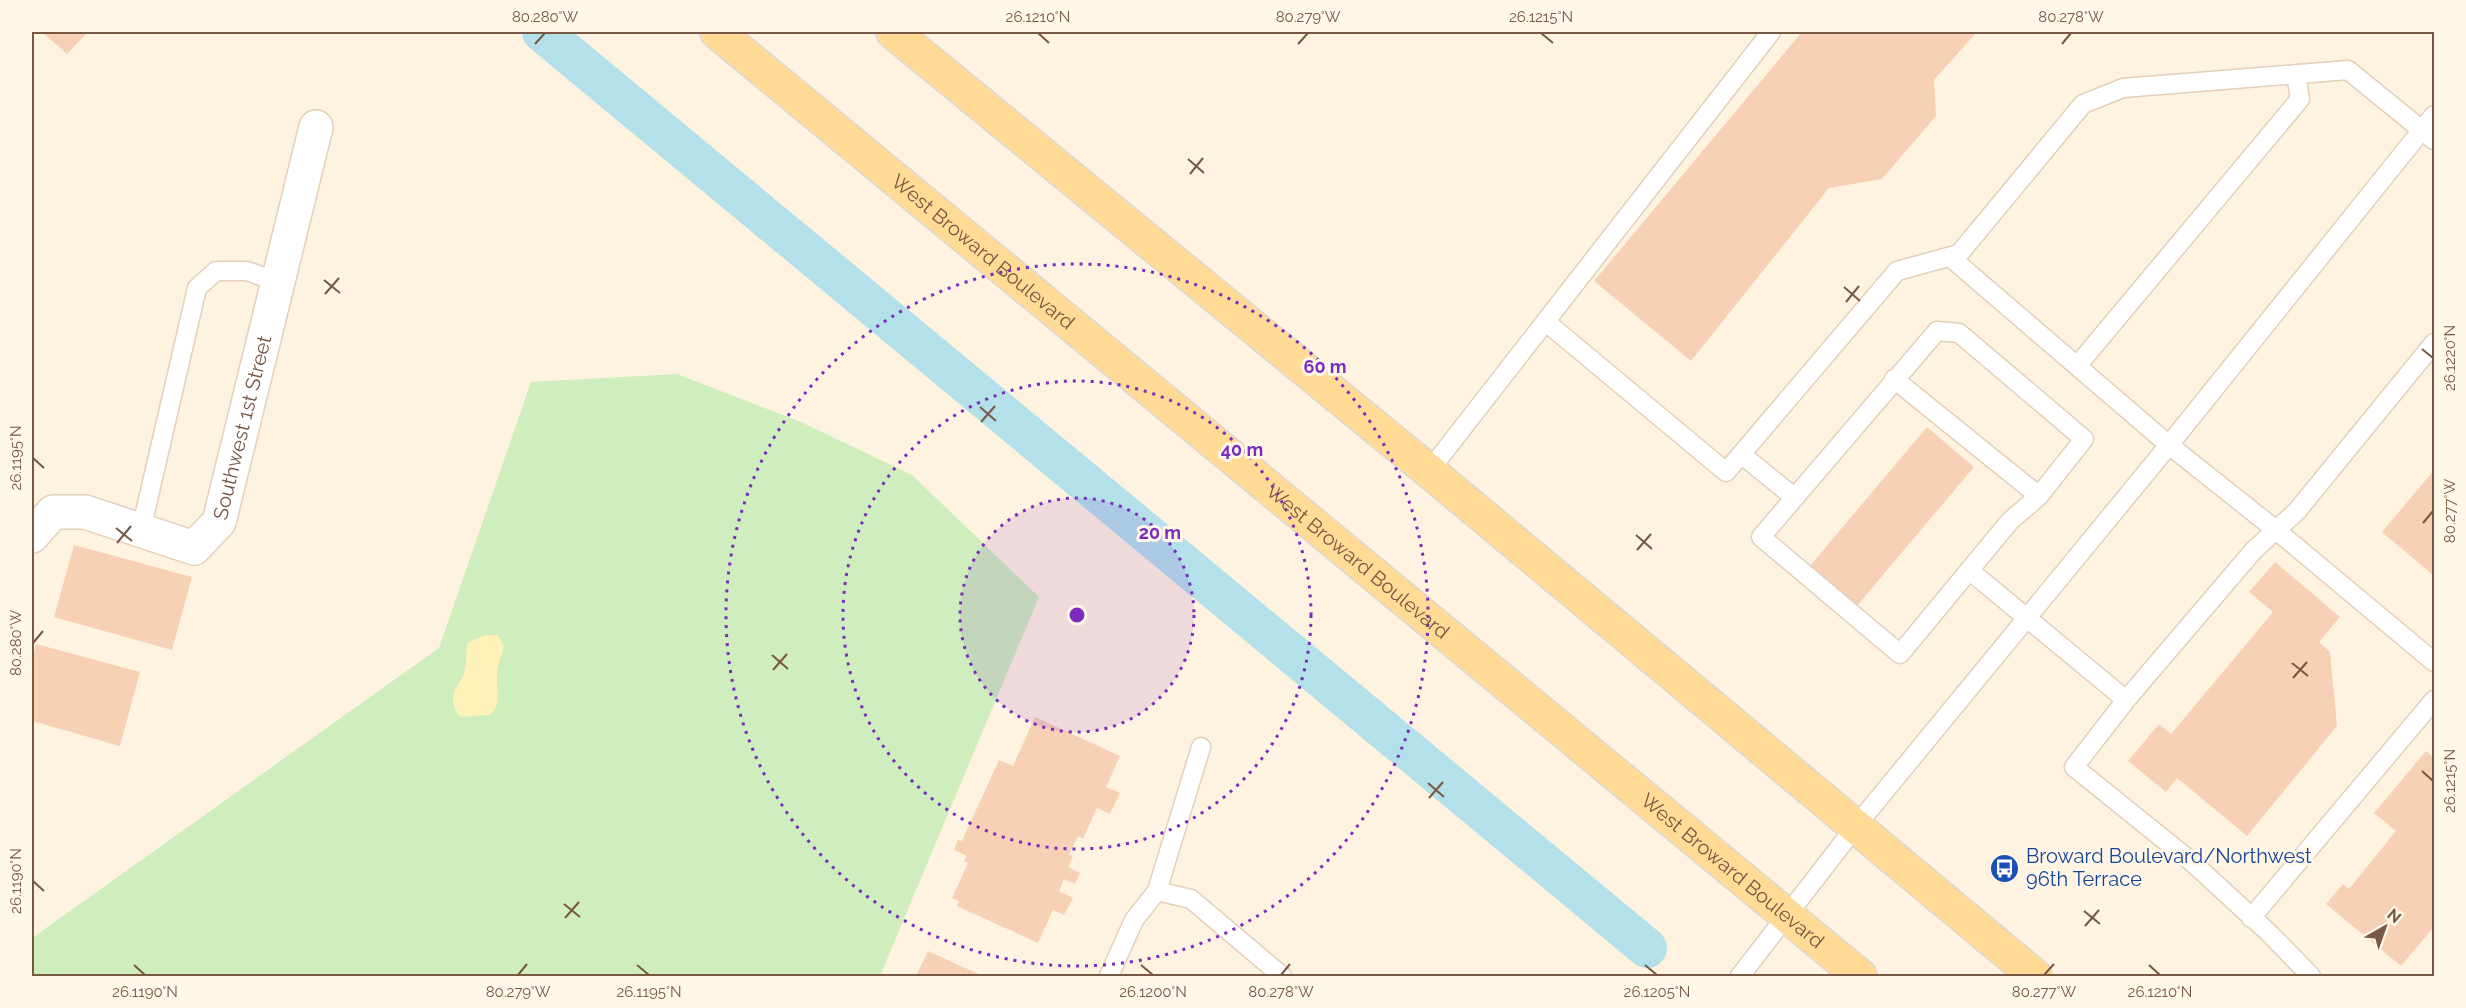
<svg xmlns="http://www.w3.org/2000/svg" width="2466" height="1008" viewBox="0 0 2466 1008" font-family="Raleway,sans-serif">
<rect width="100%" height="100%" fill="#fef3e0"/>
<!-- green -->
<path fill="#cfedbd" d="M677,374L801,422L912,475L1039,597L880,976H32V938L439,648L531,382Z"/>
<!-- sand -->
<path fill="#fff2b9" d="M485,635H498L504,647C501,656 497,665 497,675C496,691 502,703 490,715L460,717C442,690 464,688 466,663C467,656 466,649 467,643Z"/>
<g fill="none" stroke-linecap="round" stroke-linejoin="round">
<!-- canal -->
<path stroke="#b3e0e9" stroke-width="40" d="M542,32L1647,948"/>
</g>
<!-- building -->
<path fill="#f6d1b5" d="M42,32H88L67,54Z
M1802,32H1977L1934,80L1936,116L1882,179L1829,188L1691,361L1594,281Z
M1927,427L1974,467L1856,607L1809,567Z
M2434,470V576L2382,532Z
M74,545L192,577L172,650L54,617Z
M2275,562L2340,617L2319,642L2330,652L2337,726L2247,836L2177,778L2166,792L2128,761L2159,724L2171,734L2273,612L2249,592Z
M36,644L140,672L120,746L32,721V661Z
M1035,717L1120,756L1106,787L1120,793L1110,814L1097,808L1083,839L1078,836L1069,854L1073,856L1068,867L1080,873L1075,884L1064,879L1059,891L1073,898L1064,915L1053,910L1038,943L957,906L959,901L952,898L968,863L964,861L967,856L954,850L958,840L962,841L999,760L1013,766Z
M2426,751L2434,758V927L2401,966L2326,904L2343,884L2349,889L2396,831L2374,813Z
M928,951L983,976H916Z"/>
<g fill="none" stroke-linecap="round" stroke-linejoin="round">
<defs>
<path id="lane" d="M1950,257L2169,445L2276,530L2434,662
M1546,322L1726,472L1897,271L1959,254L2083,104L2123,88L2348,70L2434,140
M1937,331L1959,333L2084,439L2039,496L2010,521L1900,654L1761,537Z
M2077,366L2300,99L2296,74
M1894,379L2039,496
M1742,455L1794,497
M1429,471L1771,32
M141,530L197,288L216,271H247L278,282
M1969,570L2126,700L2074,767L2193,863L2268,932L2311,976
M2126,700L2254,550L2297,511L2434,343
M1157,891L1201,747
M2251,918L2434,700
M1109,976L1134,920L1157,891L1191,899L1282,976
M1740,976L1856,826L2169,445L2434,115"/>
<g id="street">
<path id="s1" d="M32,536L53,512H85L194,548L219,522L316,127"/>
</g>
<g id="primary">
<path id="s2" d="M717,32L1860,976"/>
<path d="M893,32L1429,471L2035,976"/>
</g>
</defs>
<!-- lane casing -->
<use href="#lane" stroke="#e3cfbb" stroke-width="21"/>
<!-- street casing -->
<use href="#street" stroke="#e3cfbb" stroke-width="36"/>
<!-- primary casing -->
<use href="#primary" stroke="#ded7d2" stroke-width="36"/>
<!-- lane -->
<use href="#lane" stroke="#fff" stroke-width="18"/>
<!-- street -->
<use href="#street" stroke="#fff" stroke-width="33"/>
<!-- primary -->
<use href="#primary" stroke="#ffdb96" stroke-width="33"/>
</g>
<!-- ticks -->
<path fill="none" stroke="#775845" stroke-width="2" d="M1038,33L1049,43M1541,33L1553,43M535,44L545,33M1298,44L1308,33M2062,44L2071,33M1188,159L1204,173M1190,174L1203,158M324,280L340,293M1844,287L1860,301M325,294L339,278M1846,302L1859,286M2422,349L2433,358M980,407L996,421M981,422L995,406M33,458L44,468M2423,523L2433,511M116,528L132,541M1636,535L1652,549M117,543L131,526M1637,550L1651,534M33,643L43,631M772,655L788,669M2292,663L2308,676M773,670L787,654M2293,678L2307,662M2422,771L2433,781M1428,783L1444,797M1429,798L1443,782M33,881L44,891M564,904L580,917M2084,911L2100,924M565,918L579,902M2085,926L2099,910M134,965L145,975M637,965L649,975M1141,965L1153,975M1645,965L1657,975M2149,965L2160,975M518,975L527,964M1281,975L1290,964M2044,975L2054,964"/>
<!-- distance rings -->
<circle cx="1077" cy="615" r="117" fill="#7b2cbf" fill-opacity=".12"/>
<g fill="none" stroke="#7b2cbf" stroke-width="3" stroke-dasharray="3 6">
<circle cx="1077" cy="615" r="117"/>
<circle cx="1077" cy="615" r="234"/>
<circle cx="1077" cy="615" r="351"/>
</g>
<!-- icons -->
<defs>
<symbol id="bus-disc" viewBox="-11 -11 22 22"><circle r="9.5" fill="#1a4fb4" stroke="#fff7e8"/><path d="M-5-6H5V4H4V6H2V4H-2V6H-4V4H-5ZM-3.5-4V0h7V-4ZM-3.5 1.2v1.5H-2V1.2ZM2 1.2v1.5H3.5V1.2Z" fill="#fff"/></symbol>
</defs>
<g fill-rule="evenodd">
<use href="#bus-disc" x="1988" y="852" width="33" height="33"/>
</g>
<g text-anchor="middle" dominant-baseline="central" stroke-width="6" stroke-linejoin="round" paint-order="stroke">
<!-- street labels -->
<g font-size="20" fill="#775845" stroke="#fff7e8">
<text stroke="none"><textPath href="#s2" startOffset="345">West Broward Boulevard</textPath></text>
<text stroke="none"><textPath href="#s1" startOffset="312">Southwest 1st Street</textPath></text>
<text stroke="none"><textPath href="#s2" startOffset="831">West Broward Boulevard</textPath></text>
<text stroke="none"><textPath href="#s2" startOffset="1317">West Broward Boulevard</textPath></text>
</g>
<!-- transit labels -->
<g font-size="20" fill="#164399" stroke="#fff7e8" text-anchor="start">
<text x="2026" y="856">Broward Boulevard/Northwest<tspan x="2026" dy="23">96th Terrace</tspan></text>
</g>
</g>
<circle cx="1077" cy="615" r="9" fill="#7b2cbf" stroke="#fff7e8" stroke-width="3"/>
<g font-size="18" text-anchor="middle" font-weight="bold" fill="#7b2cbf" stroke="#fff7e8" stroke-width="6" stroke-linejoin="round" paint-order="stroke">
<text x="1325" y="373">60 m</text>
<text x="1242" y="456">40 m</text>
<text x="1160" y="539">20 m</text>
</g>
<!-- border -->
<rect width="2466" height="1008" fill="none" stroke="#fff7e8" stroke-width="66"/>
<!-- north arrow -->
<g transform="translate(2385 927) rotate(40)" stroke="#fff7e8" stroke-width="4.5" paint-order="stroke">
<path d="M0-4.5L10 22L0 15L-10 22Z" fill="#775845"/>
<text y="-9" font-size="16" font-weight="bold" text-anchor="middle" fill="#775845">N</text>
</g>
<rect x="33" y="33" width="2400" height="942" fill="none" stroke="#775845" stroke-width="2"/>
<g font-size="15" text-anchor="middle" fill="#775845">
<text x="545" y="22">80.280°W</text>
<text x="1038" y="22">26.1210°N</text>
<text x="1308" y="22">80.279°W</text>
<text x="1541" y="22">26.1215°N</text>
<text x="2071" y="22">80.278°W</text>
<text transform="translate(2450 358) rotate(-90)" y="5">26.1220°N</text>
<text transform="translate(16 458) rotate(-90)" y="5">26.1195°N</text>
<text transform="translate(2450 511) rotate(-90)" y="5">80.277°W</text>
<text transform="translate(16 643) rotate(-90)" y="5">80.280°W</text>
<text transform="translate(2450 781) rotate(-90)" y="5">26.1215°N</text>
<text transform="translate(16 881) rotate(-90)" y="5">26.1190°N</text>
<text x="145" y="997">26.1190°N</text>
<text x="518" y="997">80.279°W</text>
<text x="649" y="997">26.1195°N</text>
<text x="1153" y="997">26.1200°N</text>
<text x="1281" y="997">80.278°W</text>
<text x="1657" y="997">26.1205°N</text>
<text x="2044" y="997">80.277°W</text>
<text x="2160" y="997">26.1210°N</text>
</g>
</svg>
